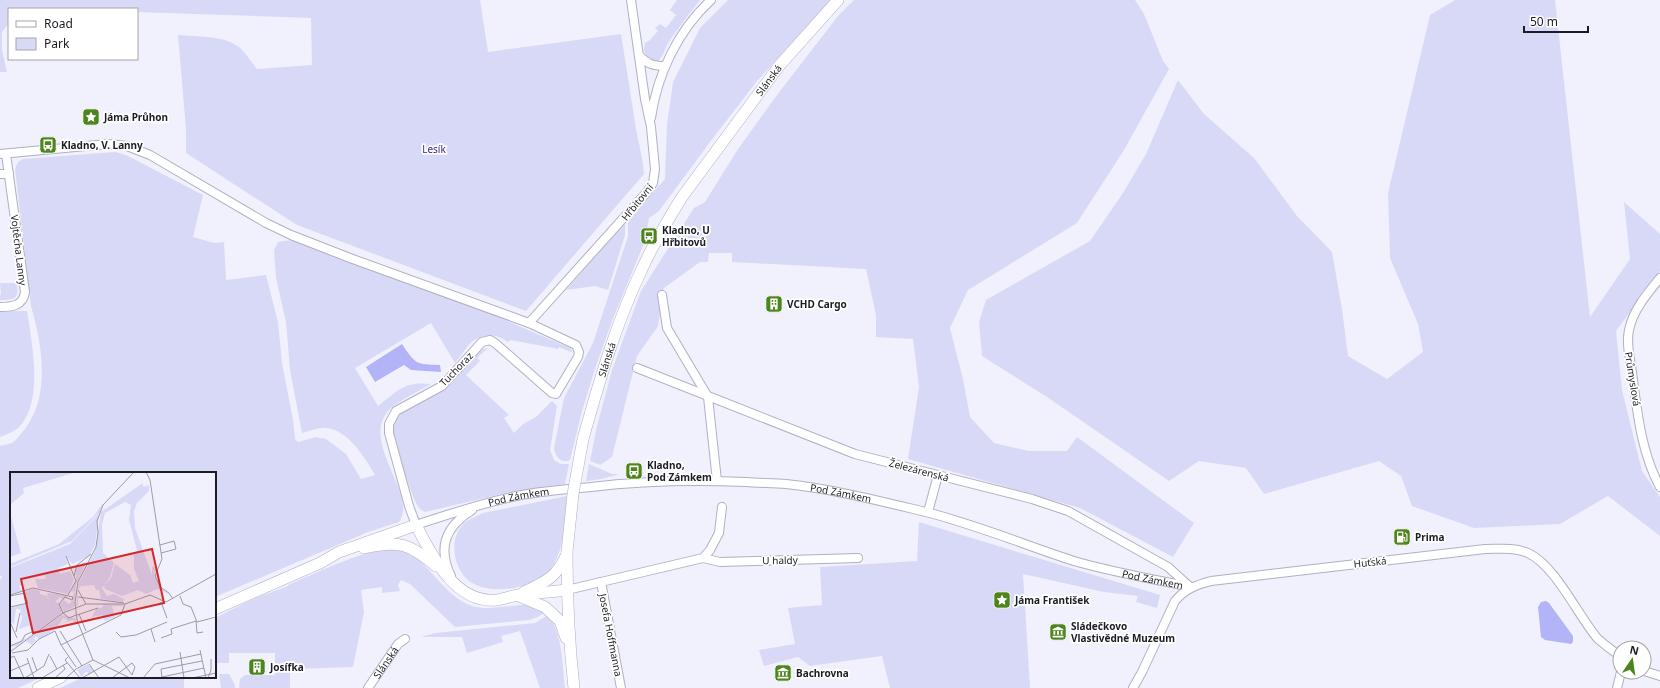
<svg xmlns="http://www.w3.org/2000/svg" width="1660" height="688" viewBox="0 0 1660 688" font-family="'Noto Sans',sans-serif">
<rect width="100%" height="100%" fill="#f0f1fd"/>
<!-- green -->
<path fill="#d8d9f7" d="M0,0H480L488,52L621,34C626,65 631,97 636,129C639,145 643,159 644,174L526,311L297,225L186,153V129L178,35C197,37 223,35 239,47C246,53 252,63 257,69L312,65L311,18L137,12V9H9V23L2,32V50L7,72H0Z
M677,0H700C689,14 678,28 668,43C665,49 663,57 657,62L648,59L644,51L645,43L650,40L658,31L655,28L660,24L666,28L676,15L670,10Z
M728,0H831L758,80L713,138L659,211L649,218L645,241L612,321L596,366L582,411L570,460C562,464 555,457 554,448L564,398L593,343L628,236V220L665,179L667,125L673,82L700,28Z
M854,0H1135L1144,14L1163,61L1169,69L1124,150L1077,223L968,290L950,328L963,379L970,417L994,443L1029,451H1067L1077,437L1194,523L1173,557L1080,508L908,459L919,387L913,339L876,337V315L866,269L732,262V253H709L708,262H700L664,288L658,326L637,356L612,457L600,465L590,461L597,426L612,370L641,291L694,208L705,202L738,149L777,95L838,16Z
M1455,0H1555L1590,317L1630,259L1624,202L1660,234V271L1616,331L1622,390L1642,471L1660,497V536L1608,496L1560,524L1474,528L1412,506L1401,476L1379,461L1264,494L1246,468L1199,461L1169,481L1047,397L982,356L979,322L986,300L1090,241L1123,193L1146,154L1178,80L1204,114L1254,158L1297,216L1332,252L1342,309L1348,356L1387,379L1423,352L1418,324L1390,258L1388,193L1430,15Z
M115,152L126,155L203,195L193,237L214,243L224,242L226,280L266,275L278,322L282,363L293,420L295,439L298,442L316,437L326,439L346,454L361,479L375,475C366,459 348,430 327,428C319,427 310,431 302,433L290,370L286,322L276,278L274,250L278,242L291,240L496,316L570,348L573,353L559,347L558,349L511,340L507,342C502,337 497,336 490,336C469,337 468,348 455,363L431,323L355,368L378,406C398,391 403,381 431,384C419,391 398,401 389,410C359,442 419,496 399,522L368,532L215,597V473H11V677H42L18,688H0V580L2,576H0V446C4,445 9,444 12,443C17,440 21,433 25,429C51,394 42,345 31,306L15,169L18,162L23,159Z
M625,223V235L608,290L595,286L566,290Z
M0,283H17C19,299 15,300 0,300V295L1,294Z
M0,311H27C32,343 44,401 19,427C14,432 7,434 0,437Z
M488,348L477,358L480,361L466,375L509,415L504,418L514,433L523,424L536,417L552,401L557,406L550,450L554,460L561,464H569L565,484L506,493L425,512C423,511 421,510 420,509C413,502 394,442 393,432C393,424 398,416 403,410L467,364L483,349Z
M589,464L612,474H617V475L601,479L586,481Z
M567,496C565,519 565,544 554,564C542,587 496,596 474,584C456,575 448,545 460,528C465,520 475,517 483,513Z
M919,522L1160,595L1157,608L1136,602L1138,596L1104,592L1023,574L1030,688H890L882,656L810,666L798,657L764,666L759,650L795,644L788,608L822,605L820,567L917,561Z
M385,548C391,548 399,548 404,550C431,563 443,596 472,606C488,611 508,605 524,605L530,606L545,612L538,617L529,620L455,627L410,584L401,580L398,585L400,591L382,593V587L361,590L364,612L353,667L295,669V672H290V688H239L240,679L245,675H275V653H229V663H215V618C230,611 244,603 258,597C268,593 279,590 288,586V585C320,571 352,556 385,548Z
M548,615C563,635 562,663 565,688H540L520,631L501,636L503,642L467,653L462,637H421L435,633L535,623Z
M219,674H229L235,685V688H221Z
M84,677H184V688H60Z"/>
<!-- water -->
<path fill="#b3b3f7" d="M402,344C416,365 416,364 440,365L441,372L411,370L404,365L375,382L366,367Z
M1546,601L1549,603L1573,636V642L1571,644L1545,640L1541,637L1538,607L1541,602Z"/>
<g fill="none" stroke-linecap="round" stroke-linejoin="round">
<defs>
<g id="minor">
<path d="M639,55C647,64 653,66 665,66"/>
<path d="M651,118C657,75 678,30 711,0"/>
<path id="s1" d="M0,154L108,144L127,146L150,155L266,223L291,235L350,258L529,323L576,345L579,352L578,357L556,394L552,393L495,343L490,340L482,342L442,386L396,411L389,424V433L409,506L416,525C449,514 482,503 516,496C540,491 566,489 591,487C642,481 694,480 746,482C759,483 773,483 786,484C833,489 880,501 926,512C977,525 1025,545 1074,561C1112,572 1152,579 1191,587"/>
<path d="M0,174H9"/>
<path d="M1660,278C1647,294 1633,310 1629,330C1626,344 1630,358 1632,372C1637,410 1641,453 1660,487"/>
<path d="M662,295L667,328L708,397L717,481"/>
<path d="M0,307C12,307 23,306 25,292L6,154"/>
<path d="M529,323L646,193L653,183L655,169L651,127L645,99L631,0"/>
<path d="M637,368L855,454L1032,499L1068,511L1168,567L1190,587"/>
<path d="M928,512L938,475"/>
<path d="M703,558L720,562L858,558"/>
<path d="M451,576C437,547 446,526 472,510"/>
<path d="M601,582L621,688"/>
<path d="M567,590L703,558L710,550L719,533L722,507"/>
<path d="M1644,671L1660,676"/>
<path id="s2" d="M368,688L398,644L405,639"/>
<path d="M1133,688L1142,672L1175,601C1185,589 1196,585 1211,581L1485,549C1500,549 1514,547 1528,553C1556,566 1578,616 1598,639C1605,645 1613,651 1620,656"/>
<path d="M1617,688L1621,672"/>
</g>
<g id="secondary">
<path id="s3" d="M583,439C599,382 616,323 642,269C653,244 668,220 682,197L779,66L838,0"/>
<path d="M364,548C398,540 409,543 436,566"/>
<path d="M567,552C567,597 569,643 574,688"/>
<path d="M524,592C545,582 556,578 566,556"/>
<path d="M519,596L545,607L560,621L566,638"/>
<path d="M215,609L320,563L339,552L416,525C432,556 455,604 497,600C504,599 511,596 518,595C534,593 551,592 567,590"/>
<path d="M38,688L61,677"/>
</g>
</defs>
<!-- minor casing -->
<use href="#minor" stroke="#afb0c3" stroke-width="10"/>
<!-- secondary casing -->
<use href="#secondary" stroke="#afb0c3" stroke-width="12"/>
<!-- minor -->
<use href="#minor" stroke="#fff" stroke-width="8"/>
<!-- secondary -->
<use href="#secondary" stroke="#fff" stroke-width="11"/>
<defs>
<path id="secondary-bridge" d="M567,552L573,494L583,439"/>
</defs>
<!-- secondary-bridge casing -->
<use href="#secondary-bridge" stroke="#afb0c3" stroke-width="12" stroke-linecap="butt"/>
<!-- secondary-bridge -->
<use href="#secondary-bridge" stroke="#fff" stroke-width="11"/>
</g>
<!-- icons -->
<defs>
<symbol id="sight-square" viewBox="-11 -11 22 22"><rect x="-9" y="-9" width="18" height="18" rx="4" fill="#4e841d" stroke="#fff"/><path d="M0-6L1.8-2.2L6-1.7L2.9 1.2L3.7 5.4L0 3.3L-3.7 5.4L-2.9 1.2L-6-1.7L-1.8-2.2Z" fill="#fff"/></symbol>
<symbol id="bus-square" viewBox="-11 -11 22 22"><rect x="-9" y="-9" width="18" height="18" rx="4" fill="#4e841d" stroke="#fff"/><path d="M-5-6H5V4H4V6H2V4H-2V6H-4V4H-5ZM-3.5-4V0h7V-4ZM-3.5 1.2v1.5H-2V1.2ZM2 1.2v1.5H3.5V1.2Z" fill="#fff"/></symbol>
<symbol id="building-square" viewBox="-11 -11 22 22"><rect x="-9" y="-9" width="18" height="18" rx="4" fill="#4e841d" stroke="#fff"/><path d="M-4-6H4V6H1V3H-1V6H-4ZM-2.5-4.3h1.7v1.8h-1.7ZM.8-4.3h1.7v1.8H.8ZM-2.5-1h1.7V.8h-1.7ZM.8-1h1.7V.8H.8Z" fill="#fff"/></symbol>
<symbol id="fuel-square" viewBox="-11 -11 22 22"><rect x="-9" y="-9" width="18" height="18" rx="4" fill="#4e841d" stroke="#fff"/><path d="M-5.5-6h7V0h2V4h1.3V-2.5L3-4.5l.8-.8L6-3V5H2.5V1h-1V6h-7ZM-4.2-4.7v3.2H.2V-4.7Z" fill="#fff"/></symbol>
<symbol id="museum-square" viewBox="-11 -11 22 22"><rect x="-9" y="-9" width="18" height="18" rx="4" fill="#4e841d" stroke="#fff"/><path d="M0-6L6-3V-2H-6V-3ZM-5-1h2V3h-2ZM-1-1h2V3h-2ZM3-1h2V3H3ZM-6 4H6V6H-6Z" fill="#fff"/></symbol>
</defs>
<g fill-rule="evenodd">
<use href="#sight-square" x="81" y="107" width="20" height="20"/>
<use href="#bus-square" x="38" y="135" width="20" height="20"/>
<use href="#bus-square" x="639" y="226" width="20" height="20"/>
<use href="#building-square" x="764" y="294" width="20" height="20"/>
<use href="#bus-square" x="624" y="461" width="20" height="20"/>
<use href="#fuel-square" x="1392" y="527" width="20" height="20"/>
<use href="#sight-square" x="992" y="590" width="20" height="20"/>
<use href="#museum-square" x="1048" y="622" width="20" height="20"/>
<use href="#building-square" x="247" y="657" width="20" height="20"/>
<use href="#museum-square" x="773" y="663" width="20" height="20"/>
</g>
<g text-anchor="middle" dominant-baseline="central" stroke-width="3.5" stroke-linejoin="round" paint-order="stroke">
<!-- street labels -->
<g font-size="10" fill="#1c1d24" stroke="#fff">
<text stroke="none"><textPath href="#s3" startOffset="408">Slánská</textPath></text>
<text transform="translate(637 202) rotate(-51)">Hřbitovní</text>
<text transform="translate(19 250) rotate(83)">Vojtěcha Lanny</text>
<text stroke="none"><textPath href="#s3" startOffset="83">Slánská</textPath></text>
<text transform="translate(456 369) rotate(-46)">Tuchoraz</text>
<text transform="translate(1633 379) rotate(81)">Průmyslová</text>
<text transform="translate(919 470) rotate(15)">Železárenská</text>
<text stroke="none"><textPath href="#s1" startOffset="1432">Pod Zámkem</textPath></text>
<text stroke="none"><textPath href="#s1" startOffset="1108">Pod Zámkem</textPath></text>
<text transform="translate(780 560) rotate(-1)">U haldy</text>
<text transform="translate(1370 562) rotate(-6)">Huťská</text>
<text stroke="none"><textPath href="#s1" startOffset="1756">Pod Zámkem</textPath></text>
<text transform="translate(611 635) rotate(79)">Josefa Hoffmanna</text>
<text stroke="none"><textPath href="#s2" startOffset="31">Slánská</textPath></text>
</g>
<!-- poi labels -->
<g font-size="10" font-weight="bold" fill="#1c1d24" stroke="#fff" text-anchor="start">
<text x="104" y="117">Jáma Průhon</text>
<text x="61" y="145">Kladno, V. Lanny</text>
<text x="662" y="230">Kladno, U<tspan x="662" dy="12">Hřbitovů</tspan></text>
<text x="787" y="304">VCHD Cargo</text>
<text x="647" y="465">Kladno,<tspan x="647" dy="12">Pod Zámkem</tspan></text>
<text x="1415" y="537">Prima</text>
<text x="1015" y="600">Jáma František</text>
<text x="1071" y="626">Sládečkovo<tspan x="1071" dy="12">Vlastivědné Muzeum</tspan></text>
<text x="270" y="667">Josífka</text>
<text x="796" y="673">Bachrovna</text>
</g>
<!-- park labels -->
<g font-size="10" fill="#372686" stroke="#fff">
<text x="434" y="149">Lesík</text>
</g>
</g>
<!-- overview -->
<g transform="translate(10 472)">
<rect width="206" height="206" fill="#f0f1fd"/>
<path d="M0,0H67L13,16L14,21L0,33ZM133,11V15L139,13V19L127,31L124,39L125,56L142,103V94L147,96L144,104L149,114L159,122L147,117L136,122L128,118L112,124L95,117L94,113L101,106L105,92L120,103L123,111L129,109L124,97V82L127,78L119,48L121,33L115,30L95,41L92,53L93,81L104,91L100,105L92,116L97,124L104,122L114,127L113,130L91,127L89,118H86L84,113L71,114L68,118V133L66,134L69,111L85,79L91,40ZM93,31L90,40L62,69L0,95V92L49,72L83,45ZM0,41L11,81L0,85ZM89,42L85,73L79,84L62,92L56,84L58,92L48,96L50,102L60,99L64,108L58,122L28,116L25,107H36L35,103L12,108L13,113L9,114L12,119L0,122V96L60,72ZM73,90L76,91L66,113L64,135L54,140L50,132L56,126L54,128L59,132L62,129L64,119L61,120L66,109V97ZM23,117L30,119V122L37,124L39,130L37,121L56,123L57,125L53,128L50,125L45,130L49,131L52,141L7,174L1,175L23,162L21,153L9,157L12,146L10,137H6L4,152L0,150V136L19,131L15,120ZM93,132L113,133V134H102L105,145L95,149L92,143L82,145L86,137L93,135ZM52,143L65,146L68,154L63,148L55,150L58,148L53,146L46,157L29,167L26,164L24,166L26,169L22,173L16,169ZM78,192L84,200L78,202V200H75L72,205L67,198Z" fill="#d8d9f7"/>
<path fill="none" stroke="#9b9ca6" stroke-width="1" d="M136,0L140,8L152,87L145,104L150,115L159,121L163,127M150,73L164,69L166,77L151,81M56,84L66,109L58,123M64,104L67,93L81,82M68,118L76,132M0,123L23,116L63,125M0,124L15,121M170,124L173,132L181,135L187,150L206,145M63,125L62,128L55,125L49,132L53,141L76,132H115L140,123L156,130L206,102M68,125L114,131M151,130L157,146M0,135L18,131L14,119M69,142L76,159M67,143L88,136M0,150L7,166M141,157L145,170M45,159L51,173L111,143L115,132M50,159L72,194M6,160L10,141M106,160L111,165L126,163L157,150M151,166L162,162L161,157L186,149L187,161L193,160M51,173L66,195M0,174L12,169L15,163L22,160M190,178L196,206M0,180L53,141L59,146L66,143M170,180L174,206M2,181L18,178L29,167L45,159M40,184L47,197M22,185L27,199M58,185L55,188L70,206M0,186L4,184L14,206M17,186L24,206M79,192L89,206M0,199L19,191M152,205L194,196M15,206L34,194L39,182M32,206L57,191M45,206L55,197L53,193M56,206L66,197L83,188M72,206L109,185L122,203M102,206L122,191L125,195L122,203M120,206L83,188L67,148L65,131L68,110L86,75L88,61L87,49L93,33L124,0M133,206L145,192L191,182M152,206L151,197L192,189M182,206L206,201M198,206L201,198V187"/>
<path fill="#d62828" fill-opacity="0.15" stroke="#d62828" stroke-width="2" d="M142,77L154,131L23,161L11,107Z"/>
<rect width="206" height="206" fill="none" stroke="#1c1d24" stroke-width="2"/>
</g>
<!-- legend -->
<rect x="8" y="8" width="130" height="52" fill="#ffffff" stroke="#a4a5a7"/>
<rect x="16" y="21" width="20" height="6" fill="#ffffff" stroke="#a4a5a7"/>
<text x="44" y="28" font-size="12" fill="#1c1d24">Road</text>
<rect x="16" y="38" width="20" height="12" fill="#d8d9f7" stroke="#a4a5a7"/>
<text x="44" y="48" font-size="12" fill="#1c1d24">Park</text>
<!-- north arrow -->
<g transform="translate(1632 660) rotate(13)"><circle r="19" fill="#ffffff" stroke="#a4a5a7"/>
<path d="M0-3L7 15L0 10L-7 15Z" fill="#4e841d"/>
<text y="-6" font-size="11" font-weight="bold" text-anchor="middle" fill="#1c1d24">N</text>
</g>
<!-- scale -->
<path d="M1524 26v6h64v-6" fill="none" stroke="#1c1d24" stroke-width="2"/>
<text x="1530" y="26" font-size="12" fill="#1c1d24" stroke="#ffffff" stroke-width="3" paint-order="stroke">50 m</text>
</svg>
